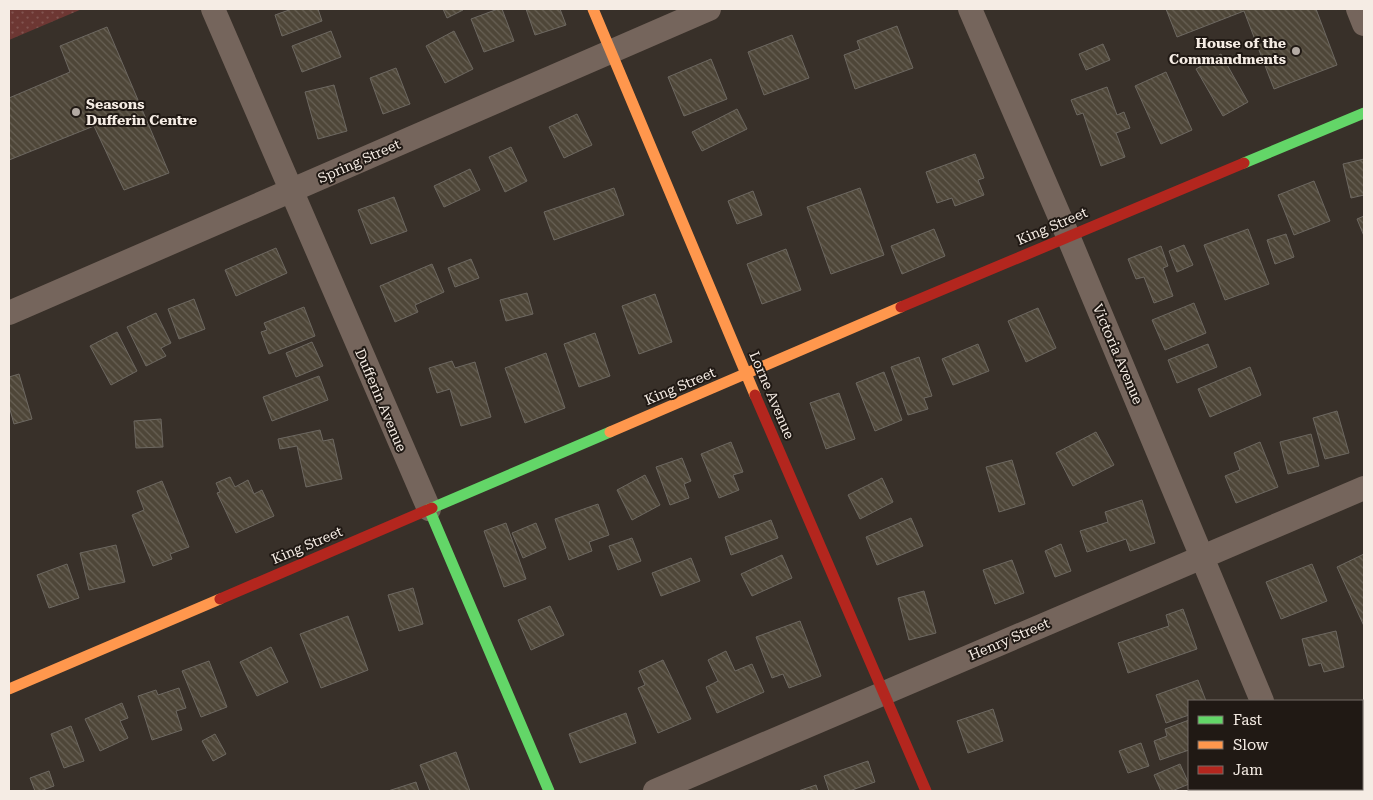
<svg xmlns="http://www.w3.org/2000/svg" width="1373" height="800" viewBox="0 0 1373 800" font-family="'Roboto Serif',serif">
<defs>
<pattern id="park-dots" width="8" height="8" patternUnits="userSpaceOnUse" patternTransform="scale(1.25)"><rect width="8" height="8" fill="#6d3733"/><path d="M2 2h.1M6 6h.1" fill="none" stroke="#825450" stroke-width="1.8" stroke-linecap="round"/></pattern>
<pattern id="building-back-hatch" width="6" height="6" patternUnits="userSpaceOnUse" patternTransform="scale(1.25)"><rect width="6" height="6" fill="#4e4638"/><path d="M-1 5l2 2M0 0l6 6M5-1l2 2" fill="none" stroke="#686155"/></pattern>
</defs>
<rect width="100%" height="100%" fill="#383029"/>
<!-- park -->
<path fill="url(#park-dots)" d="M9,9H82L9,40Z"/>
<!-- building -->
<path fill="url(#building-back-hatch)" stroke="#6d6861" d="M292,9H318L322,21L282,36L275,15Z
M443,9H462L463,10L447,18Z
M498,9H502L514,41L484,52L471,19Z
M526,9H560L566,25L535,35Z
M1166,9H1316L1337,65L1274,89L1244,11L1177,37Z
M897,26L913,68L855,89L844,55L860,49L857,41Z
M107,27L169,173L124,190L94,126L9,160V98L70,72L60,46Z
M331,31L341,57L302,72L292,46Z
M454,31L473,69L445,83L426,46Z
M792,35L809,78L764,95L748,52Z
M1103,44L1110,60L1086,70L1079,54Z
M1221,54L1248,102L1223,116L1196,69Z
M711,59L727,99L684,116L668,77Z
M396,68L410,104L383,114L370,78Z
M1166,72L1192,130L1161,144L1135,86Z
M334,85L347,131L318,139L305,92Z
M1107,87L1117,115L1124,112L1130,128L1116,133L1125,157L1101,166L1083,113L1077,115L1071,100Z
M737,109L747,129L702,151L692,132Z
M577,114L592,145L564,158L549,127Z
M511,147L527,181L505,192L489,157Z
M975,154L984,178L978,180L984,195L955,206L952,198L937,203L926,172Z
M1364,159V195L1351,198L1343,164Z
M470,169L480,190L444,207L434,186Z
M1314,181L1330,221L1294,235L1278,195Z
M614,188L624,215L554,240L544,212Z
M860,188L884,255L831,274L807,207Z
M753,191L762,215L737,224L728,201Z
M394,197L407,231L371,244L358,210Z
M1364,216V236L1357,219Z
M934,229L945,256L902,274L891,246Z
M1248,229L1269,284L1225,300L1204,245Z
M1286,234L1294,257L1275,264L1267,240Z
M1184,245L1193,265L1177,272L1169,251Z
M1161,246L1168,266L1163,268L1173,296L1154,303L1144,277L1136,279L1128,259Z
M276,248L287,273L236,296L225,270Z
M786,249L801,290L762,304L747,264Z
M471,259L479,278L455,287L448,268Z
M432,264L444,292L415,305L418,312L395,322L380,286Z
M527,293L533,314L506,321L500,300Z
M655,294L672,342L639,354L622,306Z
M194,299L205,329L179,339L168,309Z
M1194,303L1206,333L1165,350L1152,320Z
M304,307L315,336L269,354L261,332L267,330L264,323Z
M1038,308L1056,348L1026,362L1008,321Z
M156,313L171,343L161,348L166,356L146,366L127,327Z
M117,332L137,371L111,385L90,346Z
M595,333L610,376L579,387L564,344Z
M312,342L323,366L296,377L286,353Z
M978,344L989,371L953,385L942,359Z
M1208,344L1217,367L1177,383L1168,360Z
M546,353L565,408L525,423L505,368Z
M919,357L932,396L924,398L928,409L908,415L891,367Z
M452,361L455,368L475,362L491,417L461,426L450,389L437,393L429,368Z
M1250,367L1261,395L1210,417L1198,389Z
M884,372L902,420L875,431L856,383Z
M19,374L32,419L14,424L9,406V377Z
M319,376L328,400L272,421L263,397Z
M839,393L855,439L826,449L810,403Z
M1337,411L1349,453L1325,459L1313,418Z
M161,419L163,447L136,448L134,421Z
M320,430L323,441L333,439L342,479L306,487L297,446L280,449L278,439Z
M1096,432L1114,465L1073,486L1056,453Z
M1311,434L1319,466L1288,474L1280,442Z
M731,442L743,472L733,475L739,490L719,498L701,454Z
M1260,442L1278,487L1236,503L1225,476L1240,470L1234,453Z
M682,458L691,481L684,484L689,498L670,505L656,467Z
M1012,460L1025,504L999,512L986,467Z
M645,475L660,505L632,520L617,490Z
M230,477L235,487L248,480L254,494L262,490L274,516L236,533L217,493L220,492L216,483Z
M882,478L893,502L860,519L848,495Z
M162,481L189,547L170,554L172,559L153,566L132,515L144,510L137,491Z
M1142,500L1155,543L1130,551L1126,539L1087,552L1080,531L1108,522L1105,512Z
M598,504L609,535L589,542L592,551L569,560L555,519Z
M911,518L923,546L877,565L866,537Z
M771,520L778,538L731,555L725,537Z
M506,523L526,579L504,587L484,531Z
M536,523L546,548L523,558L512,533Z
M632,538L641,561L618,570L609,546Z
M1061,544L1071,571L1055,577L1045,551Z
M116,545L125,582L89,590L80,553Z
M1364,554V626L1337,567Z
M782,555L792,578L752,596L741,574Z
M691,558L700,581L661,596L652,573Z
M1012,560L1024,593L995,604L983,570Z
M67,564L79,598L49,608L37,575Z
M1312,564L1327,601L1281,619L1266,582Z
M413,588L423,624L399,631L388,595Z
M924,591L936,633L909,640L898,598Z
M550,606L564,635L531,650L518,620Z
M1183,609L1197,649L1128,673L1118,643L1169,626L1166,615Z
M348,616L368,670L321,688L300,634Z
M800,621L821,676L789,688L783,674L772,678L756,637Z
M1336,631L1344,667L1324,672L1321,663L1309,666L1302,639Z
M271,647L288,682L257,696L240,662Z
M726,651L735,671L752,664L764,692L717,713L706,687L718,681L708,660Z
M663,660L691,719L658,733L638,688L645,685L639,671Z
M209,661L227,707L201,717L182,671Z
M1198,680L1206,701H1189V715L1166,723L1156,695Z
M179,688L186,708L176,711L182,730L152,740L138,696L156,690L158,695Z
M122,703L128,718L120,721L128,738L100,751L85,719Z
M993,709L1003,741L968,753L957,721Z
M626,713L636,743L580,763L569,734Z
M1189,720V750L1160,760L1154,741L1167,736L1165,729Z
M71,726L84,761L64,768L51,734Z
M215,734L226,754L213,761L202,741Z
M1141,743L1149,766L1128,773L1119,751Z
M456,752L470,791H430L420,765Z
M868,761L875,782L849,791H829L824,776Z
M1180,764L1189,784L1172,791H1161L1154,775Z
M49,771L54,786L40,791H35L30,778Z
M416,782L419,791H388Z
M816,785L818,791H798Z"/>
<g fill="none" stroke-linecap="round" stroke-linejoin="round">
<!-- street -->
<path stroke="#75655c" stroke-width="24" d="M213,9L429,509
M970,9L1068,236L1262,701
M1358,9L1364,24
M9,313L709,9
M1298,789L1299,791
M655,791L1364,488"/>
<!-- fast -->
<path stroke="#63d668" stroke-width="11" d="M1244,163L1364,113
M432,508L610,432
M429,509L549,791"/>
<!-- slow -->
<path stroke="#ff974d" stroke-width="11" d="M593,9L755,395
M610,432L901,307
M9,689L220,599"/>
<!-- jam -->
<path stroke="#b3261e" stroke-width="11" d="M901,307L1244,163
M755,395L926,791
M220,599L432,508"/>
</g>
<!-- markers -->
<g fill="#b3aaa3" stroke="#201914" stroke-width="2">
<circle cx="1296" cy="51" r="5"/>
<circle cx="76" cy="112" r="5"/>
</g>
<g text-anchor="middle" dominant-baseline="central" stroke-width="4" stroke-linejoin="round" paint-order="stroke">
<!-- poi labels -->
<g font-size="14" font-weight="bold" fill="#f5ece4" stroke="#201914" text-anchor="end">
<text x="1286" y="43">House of the<tspan x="1286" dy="16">Commandments</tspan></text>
<text x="86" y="104" text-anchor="start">Seasons<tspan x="86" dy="16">Dufferin Centre</tspan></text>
</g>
<!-- street labels -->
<g font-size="14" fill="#f5ece4" stroke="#201914">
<text transform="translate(359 161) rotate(-24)">Spring Street</text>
<text transform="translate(1052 226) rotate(-23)">King Street</text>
<text transform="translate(1118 354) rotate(67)">Victoria Avenue</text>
<text transform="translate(680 386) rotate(-23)">King Street</text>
<text transform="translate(772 395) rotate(67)">Lorne Avenue</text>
<text transform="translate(381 400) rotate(67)">Dufferin Avenue</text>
<text transform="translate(307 545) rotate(-23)">King Street</text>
<text transform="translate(1009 639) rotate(-23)">Henry Street</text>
</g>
</g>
<!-- border -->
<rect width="1373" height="800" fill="none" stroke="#f5ece4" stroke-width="20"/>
<!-- legend -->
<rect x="1188" y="700" width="175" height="90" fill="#201914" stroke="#756d67"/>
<rect x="1198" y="716" width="25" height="8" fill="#63d668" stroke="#756d67"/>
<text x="1233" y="725" font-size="15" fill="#f5ece4">Fast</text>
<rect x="1198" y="741" width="25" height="8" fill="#ff974d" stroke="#756d67"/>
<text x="1233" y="750" font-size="15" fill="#f5ece4">Slow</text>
<rect x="1198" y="766" width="25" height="8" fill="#b3261e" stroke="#756d67"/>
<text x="1233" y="775" font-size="15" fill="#f5ece4">Jam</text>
</svg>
